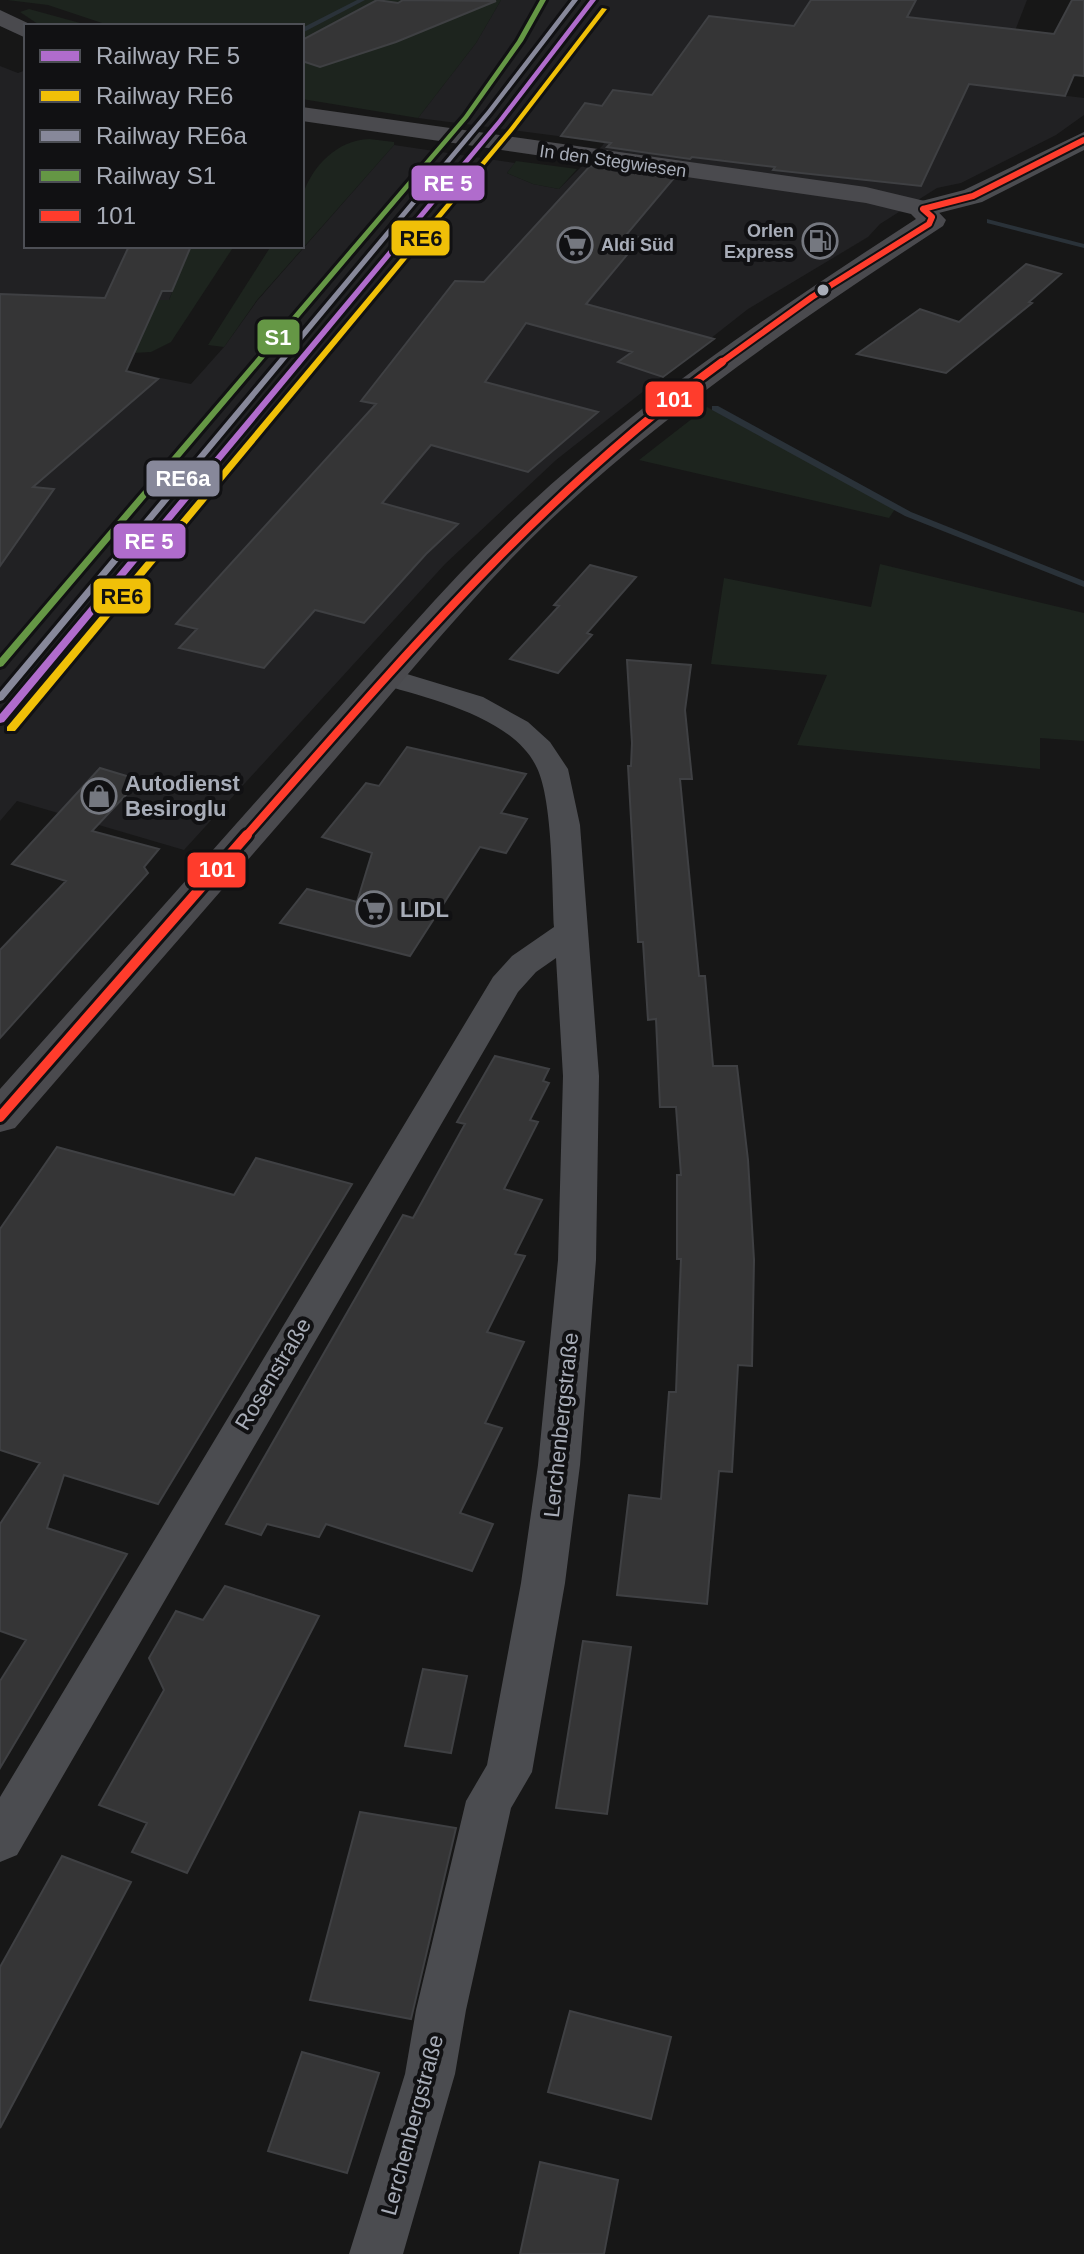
<svg xmlns="http://www.w3.org/2000/svg" width="1084" height="2254" viewBox="0 0 1084 2254" font-family="Helvetica,sans-serif">
<rect width="100%" height="100%" fill="#171717"/>
<!-- built -->
<path fill="#212123" d="M501,0H1027L993,87L1084,98V115L1056,135L961,183L937,188L880,224L868,237L748,309L556,460L445,564L184,850L17,801L0,821V66L18,73L26,70V246H191L169,300H158L126,371L191,384L224,347L257,301L394,145L515,163L507,173L533,184L559,189L603,145L604,142L418,118L476,43Z"/>
<!-- green -->
<path fill="#1d241e" d="M7,0H501L476,43L418,118L302,99V64L305,62L302,61V26H111L48,5Z
M29,9L91,26H41L20,12Z
M369,139L394,142V145L257,300L224,347L208,345L271,246H302C302,231 298,208 303,194C313,165 338,140 369,139Z
M516,161L577,169L559,189L533,184L507,173Z
M191,246H234L171,342L151,352L132,353L158,300H169Z
M707,407L895,509L889,518L639,460Z
M880,564L1084,613V741L1040,738V769L797,745L827,675L711,664L724,578L871,607Z"/>
<g fill="none" stroke-linecap="round" stroke-linejoin="round">
<!-- stream -->
<path fill="#2a3239" fill-rule="evenodd" d="M357,0H365L302,33V28Z
M987,219L1084,244V248L987,223Z
M712,406H718L911,512L1084,581V587L905,516L712,410Z"/>
</g>
<!-- building -->
<path fill="#353536" stroke="#3f4043" stroke-width="2" d="M377,0L398,3L403,0L496,1L396,42L320,67L302,61V40Z
M811,0H916L907,17L1054,34L1072,0H1084V76L1074,75L1065,96L969,84L921,186L773,170L775,167L692,157L690,159L607,147L611,143L561,136L585,103L602,106L613,90L652,95L709,16L794,26Z
M590,166L674,178L626,235L641,238L586,304L714,339L663,377L618,362L632,352L526,323L485,382L598,412L528,472L431,445L382,503L458,524L426,554L364,623L315,610L264,668L179,648L197,629L176,624L376,404L361,401L455,281L484,282Z
M129,246H191L172,291H162L126,371L158,379L33,487L54,489L0,566V294L105,298Z
M1026,264L1061,274L1029,302L1032,303L946,373L857,354L920,309L959,322Z
M590,565L636,577L587,633L592,635L558,673L510,659L559,606L554,605Z
M627,660L691,665L685,710L692,779H680L699,976H705L713,1066H737L748,1160L754,1260L752,1366L738,1365L732,1472L719,1471L707,1604L617,1595L629,1495L661,1499L669,1392H676L681,1259H677V1175H681L676,1107H660L656,1019L648,1020L643,942H638L628,766H631L632,743Z
M407,747L526,774L501,813L527,819L506,853L480,847L410,956L280,923L307,889L357,902L372,853L322,837L366,783L379,786Z
M100,768L140,780L92,831L159,849L144,867L148,873L0,1038V950L66,881L12,864Z
M495,1056L549,1069L543,1081L549,1083L530,1120L538,1122L504,1189L542,1200L515,1254L525,1256L487,1332L524,1342L485,1423L502,1428L460,1513L493,1524L472,1571L326,1524L319,1537L267,1524L261,1535L226,1524L403,1215L413,1218L465,1124L457,1122Z
M57,1147L234,1195L256,1158L352,1184L158,1504L64,1475L47,1528L127,1554L0,1768V1681L26,1640L0,1631V1524L40,1463L0,1450V1229Z
M225,1586L319,1616L187,1873L132,1852L147,1823L99,1805L164,1690L149,1658L176,1611L203,1620Z
M583,1641L631,1647L607,1814L556,1808Z
M423,1669L467,1676L451,1753L405,1746Z
M360,1812L456,1828L411,2019L310,2000Z
M62,1856L131,1882L0,2128V1967Z
M570,2011L671,2037L651,2119L548,2092Z
M302,2052L379,2073L347,2173L268,2151Z
M540,2162L618,2180L604,2254H520Z"/>
<g fill="none" stroke-linecap="round" stroke-linejoin="round">
<!-- minor -->
<path fill="#4b4c50" fill-rule="evenodd" d="M387,668L483,697L528,722L550,742L568,769L580,825L599,1076L596,1260L580,1465L565,1583L532,1772L511,1808L466,2010L455,2074L403,2254H349L405,2074L416,2010L466,1801L487,1765L521,1583L538,1465L558,1260L563,1076L556,958L536,972L518,992L17,1855L0,1862V1797L493,977L512,956L554,927C552,887 553,802 537,768C513,716 426,698 377,683L372,677L377,671Z"/>
<!-- tertiary -->
<path fill="#4b4c50" fill-rule="evenodd" d="M1084,132V150L982,202L923,217L914,215L910,209L914,203L964,190Z"/>
<!-- secondary -->
<path fill="#4a4a4e" fill-rule="evenodd" d="M0,10L34,26H26V38L0,26Z
M302,107L866,187L929,202L946,220L943,226C804,317 667,410 546,524C471,596 405,679 337,757C230,881 122,1004 15,1128L0,1132V1089C105,971 210,854 314,736C382,660 448,581 522,511C642,399 779,308 916,219L911,214L866,203L302,121Z"/>
<defs>
<path id="bus-1-far2" d="M923,209L973,196L1084,140
M719,364L812,297L929,224L932,217L923,209"/>
<path id="bus-1-far1" d="M245,837C394,668 538,496 722,362"/>
<path id="bus-1" d="M0,1117L247,835"/>
</defs>
<!-- bus-1-far2 casing -->
<use href="#bus-1-far2" stroke="#111113" stroke-width="10"/>
<!-- bus-1-far1 casing -->
<use href="#bus-1-far1" stroke="#111113" stroke-width="13"/>
<!-- bus-1 casing -->
<use href="#bus-1" stroke="#111113" stroke-width="16"/>
<!-- bus-1-far2 -->
<use href="#bus-1-far2" stroke="#ff3c2c" stroke-width="6"/>
<!-- bus-1-far1 -->
<use href="#bus-1-far1" stroke="#ff3c2c" stroke-width="8"/>
<!-- bus-1 -->
<use href="#bus-1" stroke="#ff3c2c" stroke-width="10"/>
<defs>
<path id="rail-1" d="M590,0H596L502,122L4,722L0,723V714L498,120Z"/>
<path id="rail-2" d="M602,8L607,9L513,131L15,731H7V727L509,129Z"/>
<path id="rail-3" d="M572,0H578L491,113L3,700L0,701V692L487,111Z"/>
<path id="rail-4" d="M540,0H546L523,41L468,118L3,666L0,667V658L464,116L517,41Z"/>
</defs>
<!-- rail-1 casing -->
<use href="#rail-1" stroke="#111113" stroke-width="6"/>
<!-- rail-2 casing -->
<use href="#rail-2" stroke="#111113" stroke-width="6"/>
<!-- rail-3 casing -->
<use href="#rail-3" stroke="#111113" stroke-width="6"/>
<!-- rail-4 casing -->
<use href="#rail-4" stroke="#111113" stroke-width="6"/>
<!-- rail-1 -->
<use href="#rail-1" fill="#b06ccc" fill-rule="evenodd"/>
<!-- rail-2 -->
<use href="#rail-2" fill="#f0c008" fill-rule="evenodd"/>
<!-- rail-3 -->
<use href="#rail-3" fill="#87889a" fill-rule="evenodd"/>
<!-- rail-4 -->
<use href="#rail-4" fill="#659745" fill-rule="evenodd"/>
</g>
<!-- icons -->
<defs>
<symbol id="fuel-ring" viewBox="-11 -11 22 22"><circle r="9.5" fill="#111113" stroke="#757880" stroke-width="1.5"/><path d="M-5.5-6h7V0h2V4h1.3V-2.5L3-4.5l.8-.8L6-3V5H2.5V1h-1V6h-7ZM-4.2-4.7v3.2H.2V-4.7Z" fill="#757880"/></symbol>
<symbol id="supermarket-ring" viewBox="-11 -11 22 22"><circle r="9.5" fill="#111113" stroke="#757880" stroke-width="1.5"/><path d="M-6-5.5h2.5l.6 2H6L4.5 2H-2.5L-4.4-4H-6ZM-1.5 3.2a1.3 1.3 0 1 0 .1 0ZM3 3.2a1.3 1.3 0 1 0 .1 0Z" fill="#757880"/></symbol>
<symbol id="shop-ring" viewBox="-11 -11 22 22"><circle r="9.5" fill="#111113" stroke="#757880" stroke-width="1.5"/><path d="M-5-2.5h2.3a2.7 3.5 0 0 1 5.4 0H5L5.5 6h-11ZM-1.5-2.5h3a1.5 2.3 0 0 0-3 0Z" fill="#757880"/></symbol>
</defs>
<g fill-rule="evenodd">
<use href="#fuel-ring" x="800" y="221" width="40" height="40"/>
<use href="#supermarket-ring" x="555" y="225" width="40" height="40"/>
<use href="#shop-ring" x="79" y="776" width="40" height="40"/>
<use href="#supermarket-ring" x="354" y="889" width="40" height="40"/>
</g>
<!-- markers -->
<circle fill="#a8adb8" stroke="#111113" stroke-width="3" cx="823" cy="290" r="7"/>
<g text-anchor="middle" dominant-baseline="central" stroke-width="8" stroke-linejoin="round" paint-order="stroke">
<!-- far-street labels -->
<g font-size="18" fill="#a8adb8" stroke="#111113">
<text transform="translate(613 161) rotate(8)">In den Stegwiesen</text>
</g>
<!-- far-poi labels -->
<g font-size="18" font-weight="bold" fill="#a8adb8" stroke="#111113" text-anchor="end">
<text x="794" y="231">Orlen<tspan x="794" dy="21">Express</tspan></text>
<text x="601" y="245" text-anchor="start">Aldi Süd</text>
</g>
<!-- poi labels -->
<g font-size="22" font-weight="bold" fill="#a8adb8" stroke="#111113" text-anchor="start">
<text x="125" y="783">Autodienst<tspan x="125" dy="25">Besiroglu</tspan></text>
<text x="400" y="909">LIDL</text>
</g>
<!-- street labels -->
<g font-size="22" fill="#a8adb8" stroke="#111113">
<text transform="translate(273 1374) rotate(-59)">Rosenstraße</text>
<text transform="translate(561 1425) rotate(-84)">Lerchenbergstraße</text>
<text transform="translate(412 2125) rotate(-75)">Lerchenbergstraße</text>
</g>
</g>
<g stroke="#111113" stroke-width="3">
<rect x="410" y="164" width="76" height="38" rx="8" fill="#b06ccc"/>
<rect x="390" y="219" width="61" height="38" rx="8" fill="#f0c008"/>
<rect x="256" y="318" width="45" height="38" rx="8" fill="#659745"/>
<rect x="644" y="380" width="61" height="38" rx="8" fill="#ff3c2c"/>
<rect x="145" y="459" width="76" height="39" rx="8" fill="#87889a"/>
<rect x="112" y="522" width="75" height="38" rx="8" fill="#b06ccc"/>
<rect x="92" y="577" width="60" height="38" rx="8" fill="#f0c008"/>
<rect x="186" y="851" width="61" height="38" rx="8" fill="#ff3c2c"/>
</g>
<g font-size="22" text-anchor="middle" font-weight="bold" fill="#fff">
<text x="448" y="191">RE 5</text>
<text x="278" y="345">S1</text>
<text x="674" y="407">101</text>
<text x="183" y="486">RE6a</text>
<text x="149" y="549">RE 5</text>
<text x="217" y="877">101</text>
</g>
<g font-size="22" text-anchor="middle" font-weight="bold" fill="#111">
<text x="421" y="246">RE6</text>
<text x="122" y="604">RE6</text>
</g>
<!-- legend -->
<rect x="24" y="24" width="280" height="224" fill="#111113" stroke="#4d4f55" stroke-width="2"/>
<rect x="40" y="50" width="40" height="12" fill="#b06ccc" stroke="#4d4f55" stroke-width="2"/>
<text x="96" y="64" font-size="24" fill="#a8adb8">Railway RE 5</text>
<rect x="40" y="90" width="40" height="12" fill="#f0c008" stroke="#4d4f55" stroke-width="2"/>
<text x="96" y="104" font-size="24" fill="#a8adb8">Railway RE6</text>
<rect x="40" y="130" width="40" height="12" fill="#87889a" stroke="#4d4f55" stroke-width="2"/>
<text x="96" y="144" font-size="24" fill="#a8adb8">Railway RE6a</text>
<rect x="40" y="170" width="40" height="12" fill="#659745" stroke="#4d4f55" stroke-width="2"/>
<text x="96" y="184" font-size="24" fill="#a8adb8">Railway S1</text>
<rect x="40" y="210" width="40" height="12" fill="#ff3c2c" stroke="#4d4f55" stroke-width="2"/>
<text x="96" y="224" font-size="24" fill="#a8adb8">101</text>
</svg>
